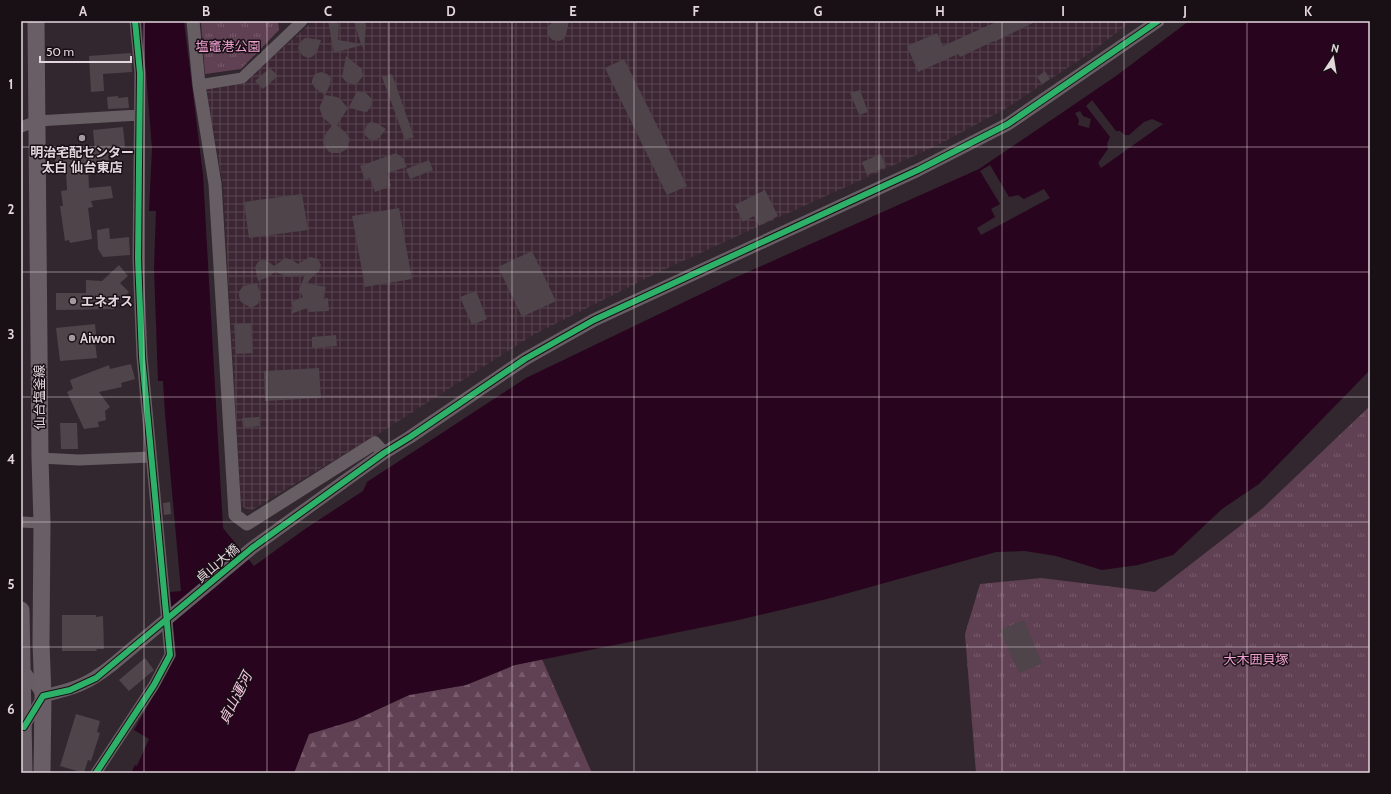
<svg xmlns="http://www.w3.org/2000/svg" width="1391" height="794" viewBox="0 0 1391 794" font-family="Cabin,'Noto Sans JP',sans-serif">
<defs>
<pattern id="industrial-grid" width="8" height="8" patternUnits="userSpaceOnUse"><rect width="8" height="8" fill="#3d2634"/><path d="M0 4h8M4 0v8" fill="none" stroke="#594551"/></pattern>
<pattern id="grass-tufts" width="24" height="20" patternUnits="userSpaceOnUse"><rect width="24" height="20" fill="#604053"/><path d="M3 7l-1-3M5 7V3M7 7l1-3M15 17l-1-3M17 17v-4M19 17l1-3" fill="none" stroke="#775b6b"/></pattern>
<pattern id="forest-firs" width="22" height="20" patternUnits="userSpaceOnUse"><rect width="22" height="20" fill="#604053"/><path d="M5 1l3.5 6h-7zM16 11l3.5 6h-7z" fill="#775b6b"/></pattern>
</defs>
<rect width="100%" height="100%" fill="#32272e"/>
<!-- industrial -->
<path fill="url(#industrial-grid)" d="M313,21H1132L1087,55L1005,109L936,146L663,270L533,335L383,431L250,511L241,506L223,185L206,92L210,88L242,84Z"/>
<!-- grass -->
<path fill="url(#grass-tufts)" d="M201,21H278L279,30L241,69L205,74Z
M1370,406V773H976L965,634L980,584L1041,578L1155,592L1262,509Z"/>
<!-- forest -->
<path fill="url(#forest-firs)" d="M542,659L592,773H294L309,734L355,720L409,695L466,685L515,665Z"/>
<!-- water -->
<path fill="#29041e" d="M142,21H184L203,175L223,528L254,566L305,529L363,491L367,482L526,378L732,279L979,169L1116,76L1189,21H1370V370L1259,484L1222,509L1173,555L1138,565L1102,570L1056,556L1025,551L996,552L827,599L734,621L515,665L466,685L409,695L355,720L309,734L294,773H131L135,765L137,766L149,739L134,730L176,656L170,592L181,591L165,414L163,381H158L154,268L156,211H149L152,149Z"/>
<!-- pier -->
<path fill="#32272e" d="M1092,100L1116,131H1120L1125,135H1129L1144,122L1152,119L1163,124L1101,168L1098,163L1108,149L1107,144L1110,137L1086,106Z
M1080,111L1083,116L1091,119L1089,128L1078,125L1079,120L1075,113Z
M990,165L1009,197L1018,195L1024,199L1044,189L1050,198L981,235L977,228L995,217L991,209L1000,204L980,171Z"/>
<!-- building -->
<path fill="#4e444a" d="M328,21H335L339,24L338,40L361,44L354,21H365L366,25L364,51L362,45L334,53Z
M554,21H569L566,35L562,40L559,41L552,40L548,35L547,32L548,26Z
M998,21H1037L994,42V41L960,57L958,54L918,72L907,46L937,33L943,46Z
M305,38H308L321,40L317,52L312,57L309,58L303,56L299,51L298,48L300,42Z
M131,53L132,72L103,74L104,91L91,92L89,56Z
M346,56L362,69L363,76L356,85L346,82L342,77Z
M624,59L687,186L667,195L605,68Z
M270,68L278,76L263,89L255,81Z
M1045,71L1050,79L1042,84L1037,77Z
M321,72L327,74L331,78L330,85L325,95L315,88L312,83V80L315,74Z
M392,74L414,137L405,140L382,77Z
M860,90L868,112L859,115L850,93Z
M357,91L366,93L372,99L371,106L367,112L360,111L349,107Z
M325,95L337,97L340,99L348,108L337,125L346,133L350,139L347,149L340,153H331L328,151L323,143L325,135L332,125L323,118L320,110V106Z
M118,96V98L128,97L129,108L108,109L107,97Z
M370,122L376,123L386,129L379,138L375,140L369,139L364,134L366,126Z
M123,127L125,147L108,149L109,165L88,167L89,188L111,186L113,198L91,201L93,207L88,208L92,239L70,243L69,240L65,241L60,206H63L61,191L67,190L66,172L55,171V155L90,154V152H95L93,130Z
M396,153L403,158L407,167L387,173L391,186L375,192L370,178L365,180L360,166Z
M881,154L886,167L867,175L862,162Z
M429,160L433,170L410,179L406,169Z
M765,190L778,216L759,226L754,216L743,222L735,205Z
M302,194L308,230L249,238L244,202Z
M399,208L412,279L365,287L352,216Z
M109,228L110,239L129,237L130,255L103,257L98,249L97,230Z
M532,251L556,301L522,317L498,267Z
M310,257L318,259L321,265L319,271L306,283L326,287L323,299L328,298L329,311L308,312L307,308L291,314L293,306L291,302L303,297L299,290L305,275L288,277L275,272L268,277L258,281L255,267L258,262L263,260L269,262L274,266L286,258L292,260L298,264Z
M119,265L128,276L120,283L129,292L114,306V309L56,310V293H86V280L102,281Z
M257,283L261,297L258,304L251,308L241,302L239,296V292L243,286Z
M476,291L487,319L472,325L460,297Z
M251,323L253,353L236,354L234,324Z
M95,324L97,342H95L97,358L60,361L56,328Z
M336,335L337,346L312,348V337Z
M131,364L135,379L121,383L122,387L99,392L110,407L105,411L106,420L98,422L99,427L84,429L67,392L73,389L70,380L109,365L110,369Z
M319,368L321,398L265,401L264,371Z
M259,417L260,426L243,428L242,418Z
M60,423H77L78,449H61Z
M170,502L171,514L164,515L163,503Z
M62,615H96V617L103,616L104,649H96L97,651H62Z
M1024,620L1042,664L1019,673L1000,630Z
M145,658L154,670L129,691L119,680Z
M76,714L100,721L97,732L100,733L91,761L88,760L84,773L60,766Z"/>
<g fill="none" stroke-linecap="round" stroke-linejoin="round">
<!-- minor -->
<path stroke="#675e64" stroke-width="11" d="M199,85L242,78L302,21
M21,127L37,121L139,115
M40,458L79,460L151,457
M21,522L42,523
M22,667L43,696L24,727
M96,773L154,685L170,655L142,357L138,259L140,73L135,21"/>
<!-- tertiary -->
<path stroke="#675e64" stroke-width="13" d="M193,21L199,85L215,184L235,515L247,524L375,443L384,453
M342,483L384,453L410,437L525,359L594,320L918,170L1008,124L1158,21
M43,696C73,689 87,685 112,665"/>
<!-- primary -->
<path stroke="#695e65" stroke-width="17" d="M36,21L40,458L42,523L41,643L43,696L42,773
M21,610L24,773"/>
<!-- tertiary-bridge -->
<path stroke="#675e64" stroke-width="13" d="M112,665L252,548L342,483"/>
<defs>
<path id="cycleway" d="M24,727L43,696L70,690L96,678L252,548L384,453L410,437L525,359L594,320L918,170L1008,124L1158,21
M96,773L154,685L170,655L142,357L138,259L140,73L135,21"/>
</defs>
<!-- cycleway casing -->
<use href="#cycleway" stroke="#181015" stroke-width="8"/>
<!-- cycleway -->
<use href="#cycleway" stroke="#2db169" stroke-width="6"/>
</g>
<!-- grid -->
<path fill="none" stroke="#e3d6dd" stroke-width="1" stroke-opacity="0.55" d="M144,21V773M267,21V773M389,21V773M512,21V773M634,21V773M757,21V773M879,21V773M1002,21V773M1124,21V773M1247,21V773M21,147H1370M21,272H1370M21,397H1370M21,522H1370M21,647H1370"/>
<!-- markers -->
<g fill="#a599a0" stroke="#181015" stroke-width="1.5">
<circle cx="82" cy="138" r="4"/>
<circle cx="73" cy="301" r="4"/>
<circle cx="72" cy="338" r="4"/>
</g>
<g text-anchor="middle" dominant-baseline="central" stroke-width="3" stroke-linejoin="round" paint-order="stroke">
<!-- park labels -->
<g font-size="13" fill="#f0a1d1" stroke="#181015">
<text x="228" y="46">塩竈港公園</text>
<text x="1256" y="659">大木囲貝塚</text>
</g>
<!-- poi labels -->
<g font-size="13" font-weight="bold" fill="#e3d6dd" stroke="#181015" text-anchor="start">
<text x="82" y="152" text-anchor="middle">明治宅配センター<tspan x="82" dy="15">太白 仙台東店</tspan></text>
<text x="81" y="301">エネオス</text>
<text x="80" y="338">Aiwon</text>
</g>
<!-- street labels -->
<g font-size="13" fill="#e3d6dd" stroke="#181015">
<text transform="translate(39 397) rotate(-90)">仙台塩釜線</text>
<text transform="translate(217 563) rotate(-40)">貞山大橋</text>
</g>
<!-- water labels -->
<g font-size="14" font-style="italic" fill="#f9c8e4" stroke="#181015">
<text transform="translate(235 698) rotate(-63)">貞山運河</text>
</g>
</g>
<!-- border -->
<rect width="1391" height="794" fill="none" stroke="#181015" stroke-width="44"/>
<!-- north arrow -->
<g transform="translate(1333 58) rotate(12)" stroke="#181015" stroke-width="3" paint-order="stroke">
<path d="M0-3L7 15L0 10L-7 15Z" fill="#e3d6dd"/>
<text y="-6" font-size="11" font-weight="bold" text-anchor="middle" fill="#e3d6dd">N</text>
</g>
<!-- scale -->
<path d="M40 56v6h91v-6" fill="none" stroke="#e3d6dd" stroke-width="2"/>
<text x="46" y="56" font-size="12" fill="#e3d6dd" stroke="#181015" stroke-width="3" paint-order="stroke">50 m</text>
<rect x="22" y="22" width="1347" height="750" fill="none" stroke="#e3d6dd" stroke-width="1.5"/>
<g font-size="13" text-anchor="middle" font-weight="bold" fill="#e3d6dd">
<text x="83" y="16">A</text>
<text x="206" y="16">B</text>
<text x="328" y="16">C</text>
<text x="451" y="16">D</text>
<text x="573" y="16">E</text>
<text x="696" y="16">F</text>
<text x="818" y="16">G</text>
<text x="940" y="16">H</text>
<text x="1063" y="16">I</text>
<text x="1185" y="16">J</text>
<text x="1308" y="16">K</text>
<text x="11" y="89">1</text>
<text x="11" y="214">2</text>
<text x="11" y="339">3</text>
<text x="11" y="464">4</text>
<text x="11" y="589">5</text>
<text x="11" y="714">6</text>
</g>
</svg>
